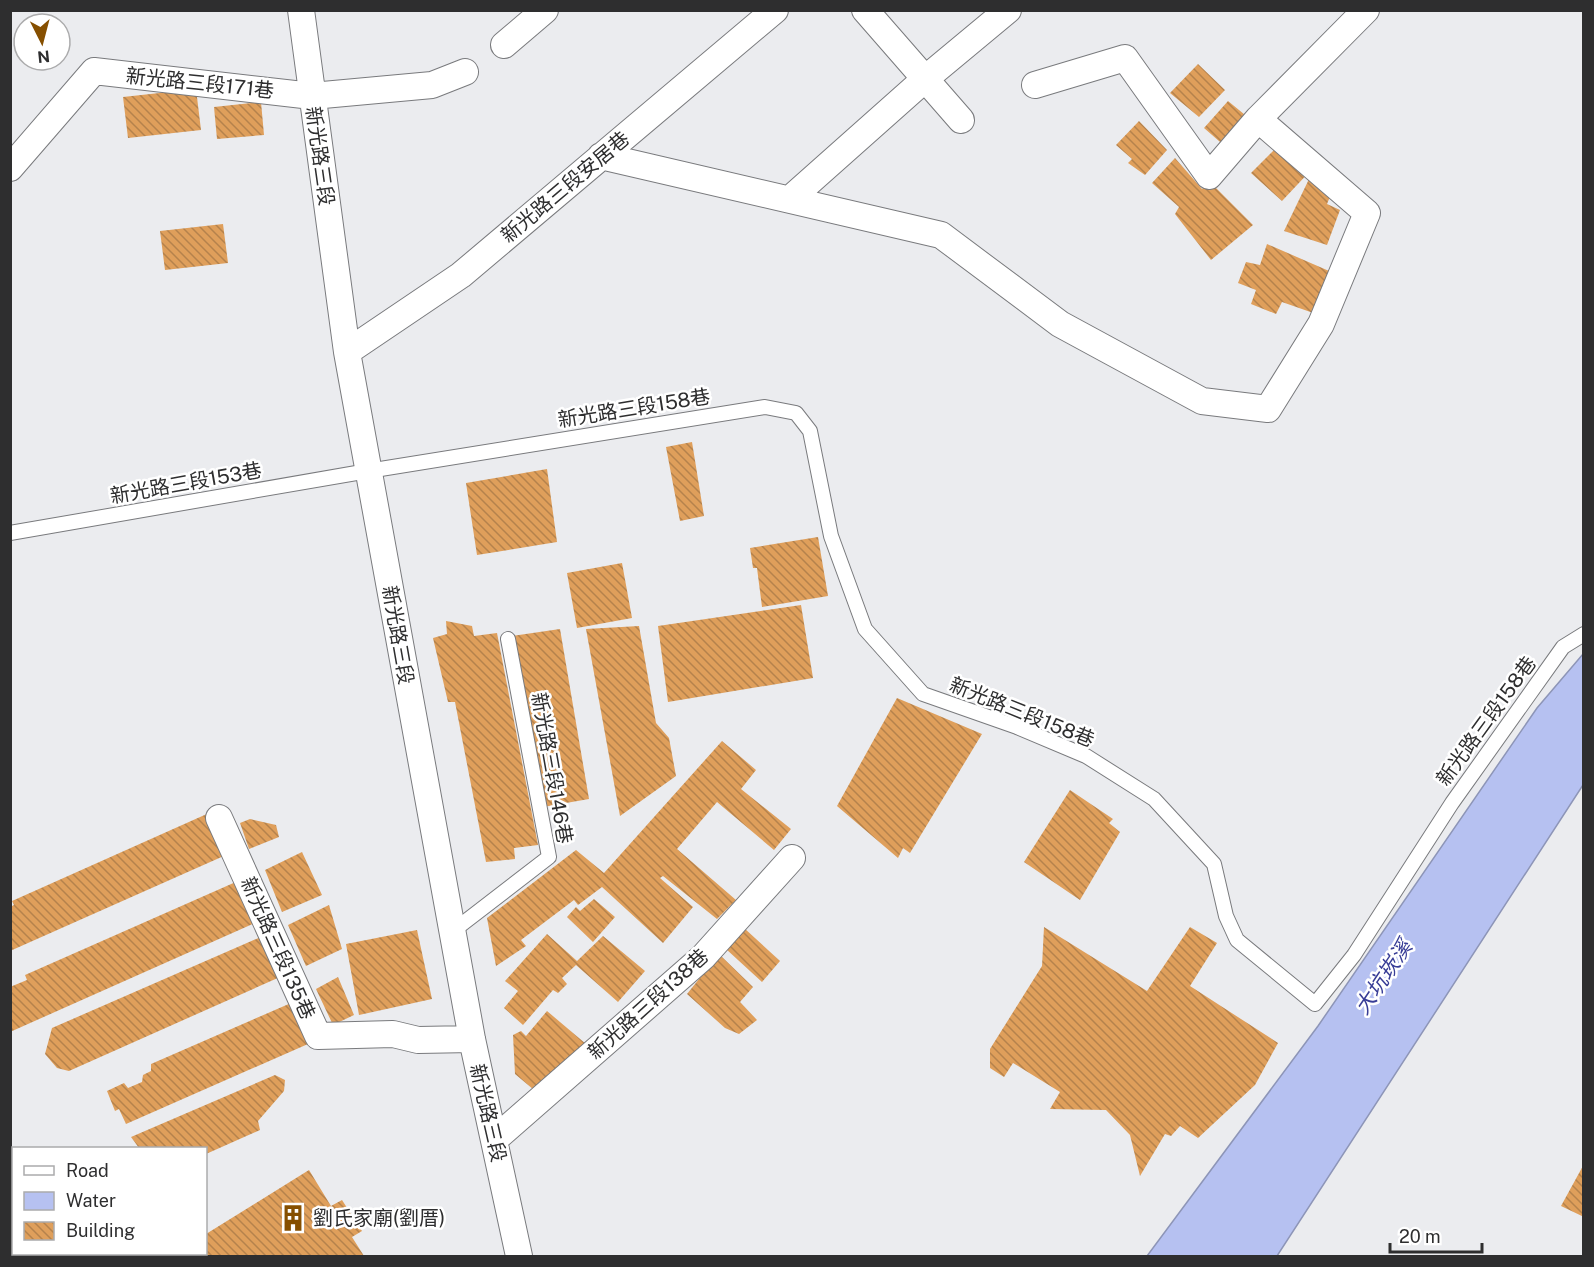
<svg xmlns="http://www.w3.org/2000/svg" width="1594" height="1267" viewBox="0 0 1594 1267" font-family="'Public Sans','Noto Sans TC',sans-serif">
<defs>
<pattern id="building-back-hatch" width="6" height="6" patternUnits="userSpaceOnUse" patternTransform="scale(1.5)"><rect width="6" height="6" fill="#df9f5b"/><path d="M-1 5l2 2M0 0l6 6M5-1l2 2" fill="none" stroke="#b5824c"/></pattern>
</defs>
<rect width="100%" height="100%" fill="#ebecef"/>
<!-- water -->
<path fill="#b6c1f1" stroke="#8d95b7" stroke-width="1.5" d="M1583,654V785L1277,1256H1147L1318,1026L1537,708Z"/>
<!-- building -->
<path fill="url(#building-back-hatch)" d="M1198,64L1225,90L1199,117L1170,93Z
M196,89L201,130L128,138L123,97Z
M1228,101L1261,128L1235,155L1204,128Z
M261,102L264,135L217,139L214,107Z
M1139,121L1167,150L1145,175L1128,163L1132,159L1116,145Z
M1285,139L1313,168L1282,201L1251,173Z
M1175,158L1202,189L1210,182L1253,225L1211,260L1175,214L1179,207L1152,183Z
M1310,177L1333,189L1327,204L1340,210L1327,245L1284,231Z
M223,224L228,263L165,270L160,231Z
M1267,244L1336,274L1319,315L1282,302L1276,314L1251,304L1256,290L1238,283L1246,262L1260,265Z
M692,442L704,516L680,521L666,447Z
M547,469L557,542L477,555L466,483Z
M818,537L828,596L762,607L757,568H753L750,548Z
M622,563L632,618L577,628L567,573Z
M801,605L813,678L668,702L658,626Z
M446,621L472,626L474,636L497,633L538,845L514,848L515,859L486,862L455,702H448L433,638L447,634Z
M639,626L656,723L669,738L676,776L620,816L586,629Z
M560,629L589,799L543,807L512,636Z
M897,698L982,734L910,853L903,848L898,858L837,806Z
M722,741L756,770L741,789L791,829L774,850L717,802L677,849L736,900L717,919L663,876L660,878L693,907L663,943L602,887L578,905L574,900L521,940L526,946L496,966L487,918L576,850L604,873Z
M1070,790L1113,819L1109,823L1120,832L1080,900L1024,862Z
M209,813L226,855L10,951V907L14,905L12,901Z
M250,819L276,825L279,837L249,849L240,823Z
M302,852L322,895L282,912L265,870Z
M238,881L257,922L10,1032V987L27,980L25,975Z
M594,899L615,917L593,942L567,917L576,907L580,911Z
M329,905L342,949L306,966L288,925Z
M1044,927L1147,991L1190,927L1217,943L1190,986L1278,1043L1255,1085L1198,1138L1180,1126L1171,1136L1165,1134L1140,1176L1130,1135L1106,1110L1050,1109L1060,1092L1013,1063L1004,1077L990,1068V1049L1042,966Z
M744,928L780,961L762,982L726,949Z
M417,930L432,999L359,1015L346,944Z
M547,934L577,961L603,936L645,971L618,1002L576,965L562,978L567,984L558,993L553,990L523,1025L504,1008L518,991L505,981Z
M263,936L280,977L69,1071L57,1068L45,1054L52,1028Z
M719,954L753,987L740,1002L757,1020L739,1034L725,1028L687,994Z
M338,977L354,1015L333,1025L316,989Z
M291,1003L308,1044L126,1124L119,1109L115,1111L107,1091L124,1083L128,1088L142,1082L143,1075L151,1071V1064Z
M547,1011L586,1044L540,1095L515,1074L513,1035L521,1031L526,1036Z
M275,1075L285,1080L284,1091L258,1121L260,1130L206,1154V1148H139L131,1137Z
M1584,1164V1217L1561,1206Z
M309,1170L331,1206L342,1200L362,1231L352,1237L364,1256H170L175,1254H206V1234Z"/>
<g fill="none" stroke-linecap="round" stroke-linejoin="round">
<defs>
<path id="lane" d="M10,533L368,471L765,407L796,413L810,431L831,536L865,629L923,694L1017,727L1086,756L1154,799L1214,864L1226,916L1237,940L1315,1004L1354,955L1452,803L1563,647L1584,634
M453,931L549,857L508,639"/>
<path id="street" d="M301,10L347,352L472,1039L519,1256
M865,10L961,120
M504,45L545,10
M1258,119L1366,10
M601,156L941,235L1060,324L1202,401L1268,409L1321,324L1367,213L1258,119L1209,176L1125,58L1035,85
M10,168L94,71L312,96L432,85L465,72
M790,199L925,79L1008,10
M347,352L461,275L775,10
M219,818L318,1036L393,1034L418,1040L472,1039
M495,1139L703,957L792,858"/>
</defs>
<!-- lane casing -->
<use href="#lane" stroke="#797a7d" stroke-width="16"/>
<!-- street casing -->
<use href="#street" stroke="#797a7d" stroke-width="28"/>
<!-- lane -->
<use href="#lane" stroke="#fff" stroke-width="14"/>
<!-- street -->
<use href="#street" stroke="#fff" stroke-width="26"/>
</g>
<!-- icons -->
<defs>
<symbol id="building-bare" viewBox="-9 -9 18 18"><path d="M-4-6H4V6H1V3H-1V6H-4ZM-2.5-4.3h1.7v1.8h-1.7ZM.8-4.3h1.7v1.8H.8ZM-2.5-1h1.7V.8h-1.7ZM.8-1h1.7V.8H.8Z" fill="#864f00" stroke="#fff" stroke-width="2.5" paint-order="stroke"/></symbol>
</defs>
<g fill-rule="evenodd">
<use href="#building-bare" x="274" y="1199" width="38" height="38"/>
</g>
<g text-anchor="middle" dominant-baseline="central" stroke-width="5" stroke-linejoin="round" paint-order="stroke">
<!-- street labels -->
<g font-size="20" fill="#2e2e2f" stroke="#fff">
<text transform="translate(200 83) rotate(6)">新光路三段171巷</text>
<text transform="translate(320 156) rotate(82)">新光路三段</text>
<text transform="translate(565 187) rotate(-40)">新光路三段安居巷</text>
<text transform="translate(634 408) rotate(-9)">新光路三段158巷</text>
<text transform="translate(186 483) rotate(-10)">新光路三段153巷</text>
<text transform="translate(398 635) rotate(80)">新光路三段</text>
<text transform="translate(1022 712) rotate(22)">新光路三段158巷</text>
<text transform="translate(1486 721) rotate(-54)">新光路三段158巷</text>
<text transform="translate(552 768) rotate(80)">新光路三段146巷</text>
<text transform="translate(278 948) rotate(66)">新光路三段135巷</text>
<text transform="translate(648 1004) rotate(-42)">新光路三段138巷</text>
<text transform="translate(488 1113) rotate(77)">新光路三段</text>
</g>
<!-- poi labels -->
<g font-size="20" fill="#2e2e2f" stroke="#fff" text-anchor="start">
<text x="313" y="1218">劉氏家廟(劉厝)</text>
</g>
<!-- water labels -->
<g font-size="21" font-style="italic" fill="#373c96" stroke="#fff">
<text transform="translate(1383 977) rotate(-56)">大坑崁溪</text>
</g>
</g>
<!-- border -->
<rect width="1594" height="1267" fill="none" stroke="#2e2e2f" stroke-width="24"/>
<!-- legend -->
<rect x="12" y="1147" width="195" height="108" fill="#ffffff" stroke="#ababac" stroke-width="1.5"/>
<rect x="24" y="1166" width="30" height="9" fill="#ffffff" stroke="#ababac" stroke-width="1.5"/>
<text x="66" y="1177" font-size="18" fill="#2e2e2f">Road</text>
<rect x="24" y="1192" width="30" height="18" fill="#b6c1f1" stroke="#ababac" stroke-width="1.5"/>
<text x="66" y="1207" font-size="18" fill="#2e2e2f">Water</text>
<rect x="24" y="1222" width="30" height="18" fill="url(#building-back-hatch)" stroke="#ababac" stroke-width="1.5"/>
<text x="66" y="1237" font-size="18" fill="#2e2e2f">Building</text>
<!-- north arrow -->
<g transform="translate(42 42) rotate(174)"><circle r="28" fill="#ffffff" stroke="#ababac" stroke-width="1.5"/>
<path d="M0-4.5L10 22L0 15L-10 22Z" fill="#864f00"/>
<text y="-9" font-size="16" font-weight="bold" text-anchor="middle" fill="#2e2e2f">N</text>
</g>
<!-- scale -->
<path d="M1390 1243v9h92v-9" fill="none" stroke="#2e2e2f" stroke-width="3"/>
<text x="1399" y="1243" font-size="18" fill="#2e2e2f" stroke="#ffffff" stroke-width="4.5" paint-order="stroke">20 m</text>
</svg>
